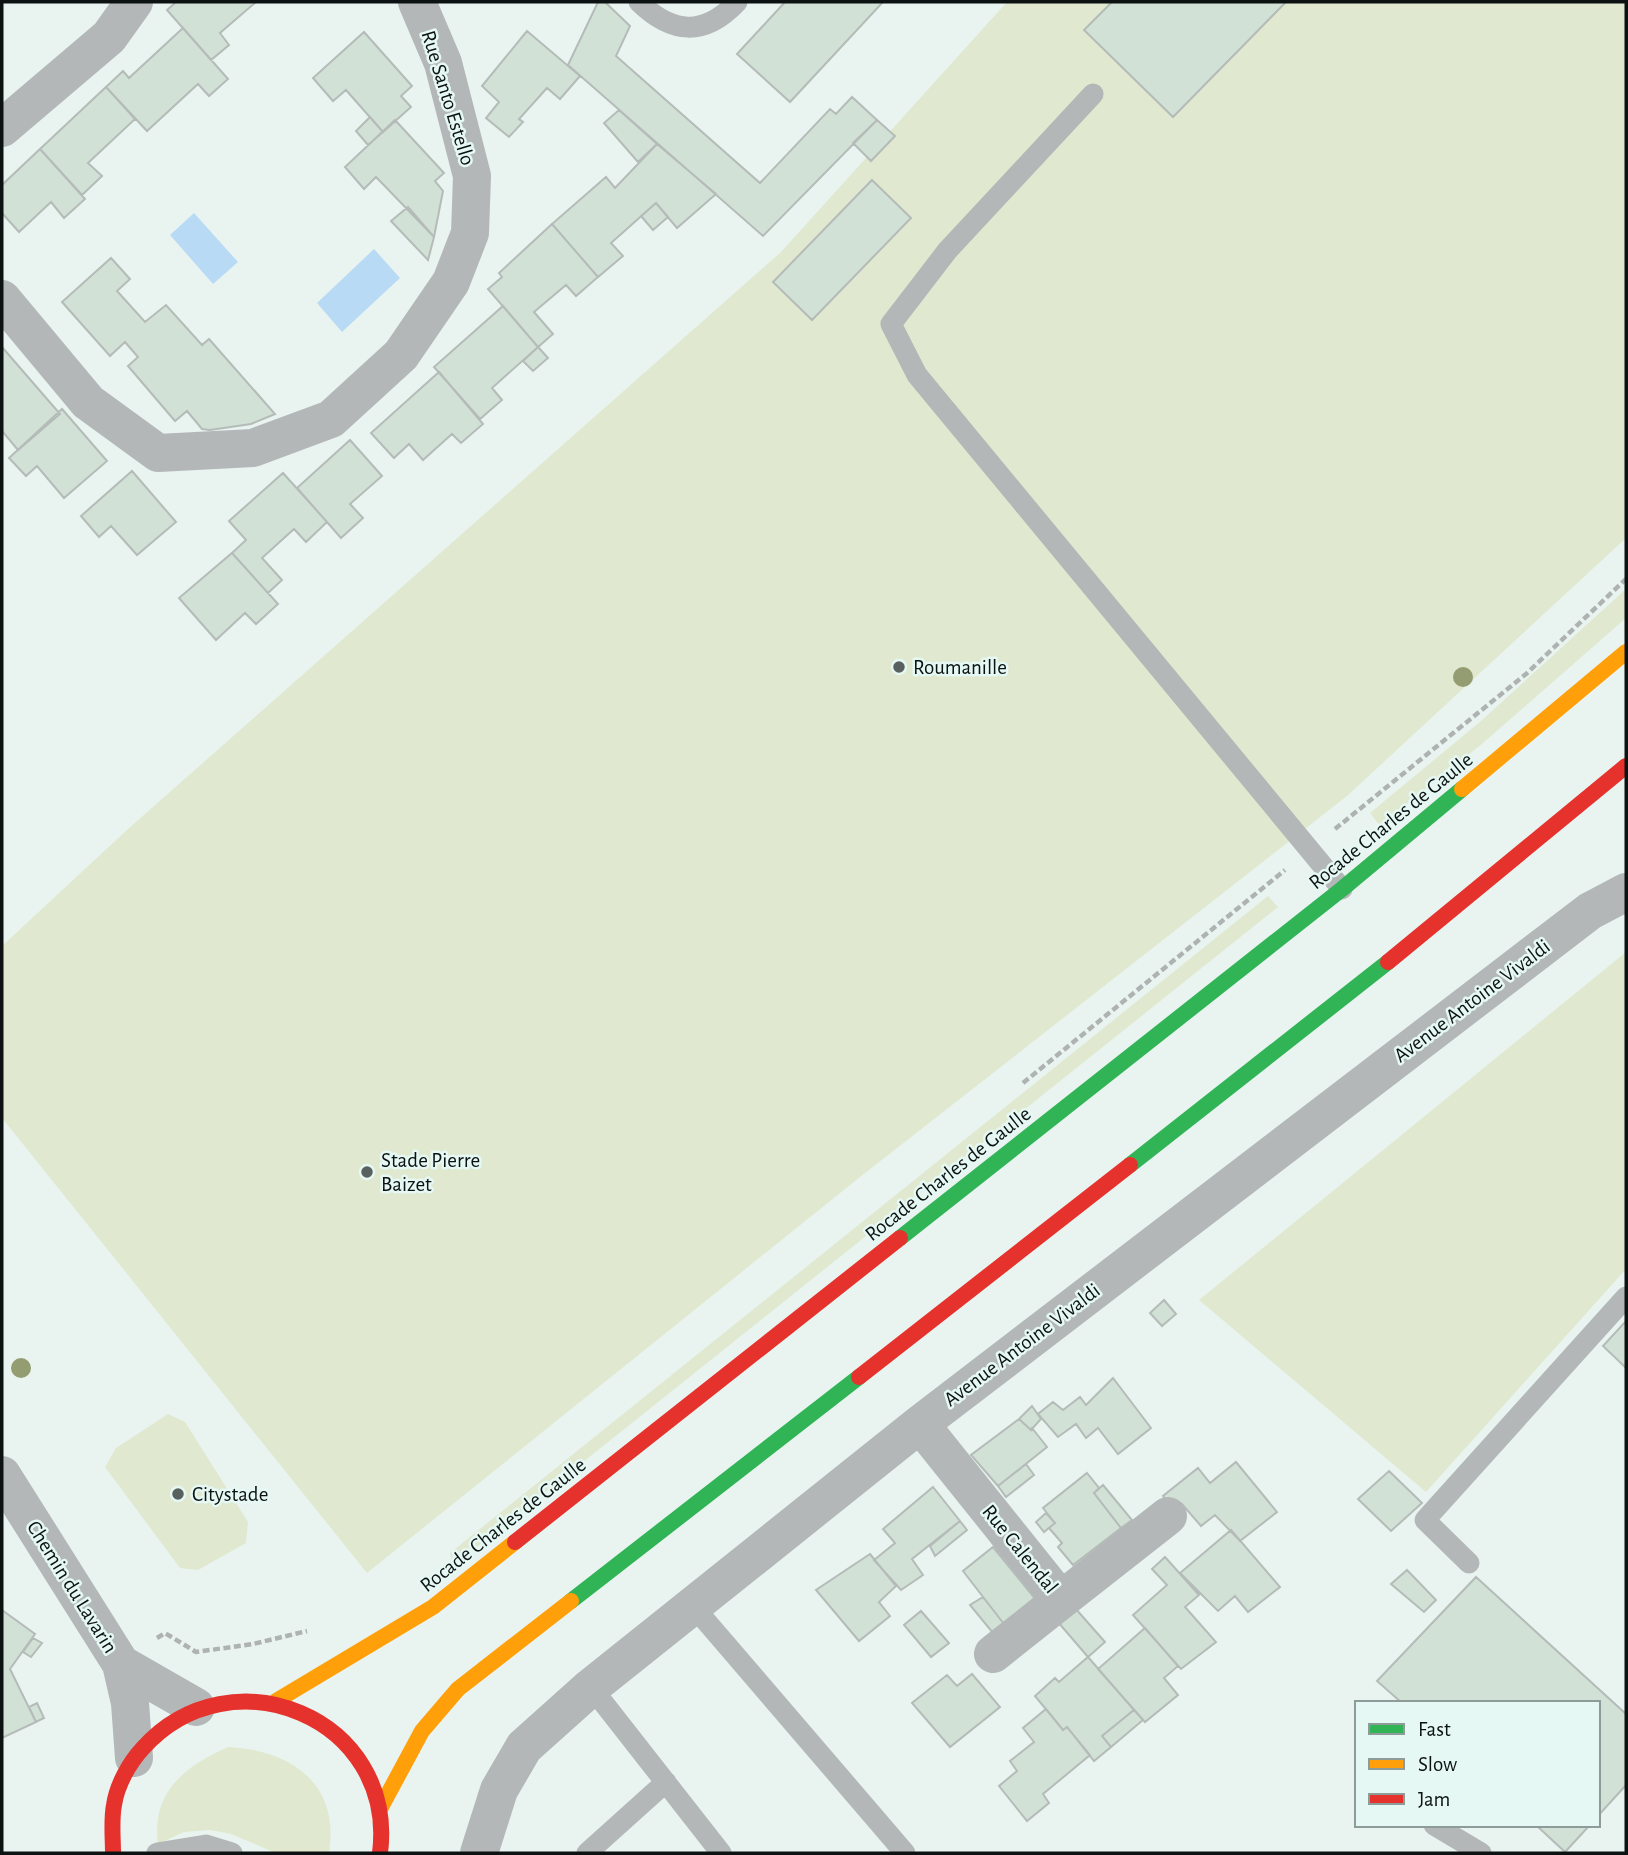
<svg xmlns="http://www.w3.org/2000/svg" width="1628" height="1855" viewBox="0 0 1628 1855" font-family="'Alegreya Sans',sans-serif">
<rect width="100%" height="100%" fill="#e9f4f1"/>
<!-- green -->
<path fill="#e0e8d0" d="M1007,2H1626V538L1347,796L860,1177L367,1573L2,1118V946L128,829L781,252Z
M1626,589V618L1483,743L1380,826L1370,813L1481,721Z
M1268,896L1278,907L453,1566L450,1553Z
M1626,952V1269L1426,1492L1199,1300Z
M168,1414L185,1422L248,1522L246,1543L198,1570L180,1568L105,1467L116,1448Z
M228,1747C292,1750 340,1784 329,1853H276L231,1834L210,1830L184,1832L158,1844C151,1792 185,1766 228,1747Z"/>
<!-- water -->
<path fill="#b9daf4" d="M194,213L238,262L213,284L170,235Z
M374,249L400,278L342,332L317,303Z"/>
<!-- building -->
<path fill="#d1e1d6" stroke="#b4bbb8" stroke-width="2" d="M176,2H256L220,33L229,45L211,60L167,10Z
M598,2H605L630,26L616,56L760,183L830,109L836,114L852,97L877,120L763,236L568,65Z
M785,2H883L790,102L737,54Z
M1112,2H1286L1173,117L1084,30Z
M183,28L228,79L209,96L198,84L147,131L106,87L123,71L129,78Z
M527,31L580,76L560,99L547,88L519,119L523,122L509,137L486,118L499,102L482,86Z
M364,32L412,86L401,96L411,107L383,132L346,90L333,101L313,78Z
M106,87L135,119L88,163L102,176L82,195L40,149Z
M619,110L657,144L638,162L604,123Z
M370,117L383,132L368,145L356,131Z
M395,120L444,173L435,181L443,191L434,237L376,177L364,189L345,167Z
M877,120L895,136L871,161L853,143Z
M657,144L716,194L677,228L656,203L611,243L623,256L598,277L552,224L606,177L615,188Z
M40,149L85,199L64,218L51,202L19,232L2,213V185Z
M872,180L911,218L812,320L773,282Z
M656,203L668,217L653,230L641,216Z
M408,207L434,237L428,260L391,221Z
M552,224L598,277L576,296L566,285L534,312L553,334L538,347L488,289L502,277L499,273Z
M111,258L130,279L117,291L145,322L166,305L202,345L209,339L275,414L251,424L210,430L202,429L187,411L175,421L128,366L138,357L125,342L110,356L62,302Z
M503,306L538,347L492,388L502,400L480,419L434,367Z
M2,347L60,414L18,450L2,431Z
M538,347L548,358L533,371L523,361Z
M439,372L483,424L461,443L452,434L423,460L409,444L394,458L371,433Z
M62,409L107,461L64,498L37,466L26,476L9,458Z
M350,440L382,476L350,504L363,518L341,538L297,488Z
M132,471L176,522L137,555L111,526L99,537L81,516Z
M283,473L327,522L306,542L294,529L262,558L282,580L268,593L232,553L246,540L229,521Z
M232,553L278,604L256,624L245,613L216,640L179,598Z
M1164,1300L1176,1314L1162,1326L1150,1313Z
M1626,1321V1368L1603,1346Z
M1113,1378L1151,1428L1118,1454L1098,1428L1086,1438L1076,1424L1058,1437L1038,1414L1053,1402L1063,1410L1080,1397L1086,1405Z
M1032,1406L1041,1419L1031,1430L1019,1419Z
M1019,1419L1031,1430L1032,1428L1047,1447L998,1486L971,1455Z
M1236,1462L1277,1512L1240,1541L1215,1515L1201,1526L1182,1504L1174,1510L1163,1496L1198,1468L1210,1483Z
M1026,1464L1034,1475L1006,1497L998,1486Z
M1389,1471L1422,1503L1391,1531L1358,1499Z
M1087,1473L1099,1488L1094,1493L1121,1528L1073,1565L1058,1547L1062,1543L1049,1528L1055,1523L1043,1508Z
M1103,1485L1132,1520L1121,1528L1094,1493Z
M933,1487L960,1521L912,1559L923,1575L901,1590L874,1560L895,1543L883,1529Z
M1046,1513L1055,1523L1044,1532L1036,1522Z
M960,1521L967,1530L935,1556L930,1546Z
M1231,1530L1280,1587L1248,1612L1235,1596L1218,1611L1180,1573Z
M993,1547L1037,1601L1004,1624L963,1571Z
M870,1554L896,1586L879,1602L890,1616L859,1641L816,1590Z
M1165,1557L1199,1595L1185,1607L1216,1642L1181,1669L1133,1615L1167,1585L1152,1569Z
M1407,1570L1436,1600L1424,1612L1391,1584Z
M1476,1577L1626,1714V1785L1598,1816V1703H1402L1377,1681Z
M983,1597L1004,1624L993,1633L970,1605Z
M1075,1608L1105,1642L1088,1657L1058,1622Z
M2,1610L35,1634L10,1669L36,1722L2,1738Z
M921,1611L949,1643L931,1657L904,1625Z
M1145,1628L1178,1666L1164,1678L1178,1695L1145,1722L1098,1669Z
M33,1638L42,1643L31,1657L23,1652Z
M1088,1657L1134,1710L1102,1736L1111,1747L1094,1761L1067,1727L1063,1730L1035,1696L1055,1678L1059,1682Z
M972,1674L1000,1707L950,1747L912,1703L947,1675L957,1686Z
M37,1703L44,1718L36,1722L29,1707Z
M1046,1709L1063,1730L1067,1727L1090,1755L1043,1794L1049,1803L1027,1821L999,1786L1017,1771L1010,1761L1034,1742L1023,1728Z
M1134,1710L1143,1720L1111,1747L1102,1736Z
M1536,1825H1590L1565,1852Z"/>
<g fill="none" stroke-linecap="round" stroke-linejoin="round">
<!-- path -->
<path stroke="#aeb3b2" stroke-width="4.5" stroke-dasharray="7 3.5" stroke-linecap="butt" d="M1335,829L1526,674L1626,579
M1023,1083L1285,870
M157,1638L165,1633L196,1652L253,1644L307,1631"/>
<!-- lane -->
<path stroke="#b3b7b7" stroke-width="21" d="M639,2C672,34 704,37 737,2
M1093,94L947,251L891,324L917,375L1342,889
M1469,1563L1425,1520L1626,1297
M693,1606L905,1853
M591,1687L721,1853
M1434,1825L1481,1853
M157,1853L206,1845L232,1853
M587,1853L666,1782"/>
<!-- street -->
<path stroke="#b3b7b7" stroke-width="38" d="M2,128L109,37L134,2
M2,299L88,402L158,453L253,448L331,419L401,355L451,282L470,233L472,176L443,63L417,2
M920,1424L1061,1600L1168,1516
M2,1475L121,1664L130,1703L134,1758
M993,1654L1061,1600
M121,1664L196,1707
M479,1853L499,1790L524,1747L591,1687L920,1424L1590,911L1626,892"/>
<!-- fast -->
<path stroke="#30b455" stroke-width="16" d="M1130,1165L1388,962
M900,1238L1342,889L1462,789
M571,1601L859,1377"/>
<!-- slow -->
<path stroke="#ff9f0a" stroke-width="16" d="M1462,789L1626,652
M276,1701L433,1607L515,1542
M380,1809L422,1731L458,1689L571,1601"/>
<!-- jam -->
<path stroke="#e5322d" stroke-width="16" d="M1388,962L1626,766
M859,1377L1130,1165
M515,1542L900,1238
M113,1853C113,1838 111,1820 114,1805C117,1785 129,1763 143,1748C231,1650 397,1718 380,1853"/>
</g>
<!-- trees -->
<g fill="#949d71">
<circle cx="1463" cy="677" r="10"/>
<circle cx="21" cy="1368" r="10"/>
</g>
<!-- markers -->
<g fill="#59615f" stroke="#e5f8f3" stroke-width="2.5">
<circle cx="899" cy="667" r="7"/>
<circle cx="367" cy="1172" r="7"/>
<circle cx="178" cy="1494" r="7"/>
</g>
<g text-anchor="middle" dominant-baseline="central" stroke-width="5" stroke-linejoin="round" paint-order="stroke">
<!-- street labels -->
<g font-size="21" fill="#0c1211" stroke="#e5f8f3">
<text transform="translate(448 98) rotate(73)">Rue Santo Estello</text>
<text transform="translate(1391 821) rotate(-39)">Rocade Charles de Gaulle</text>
<text transform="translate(1472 1001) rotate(-37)">Avenue Antoine Vivaldi</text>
<text transform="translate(948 1174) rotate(-38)">Rocade Charles de Gaulle</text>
<text transform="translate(1022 1345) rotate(-37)">Avenue Antoine Vivaldi</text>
<text transform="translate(503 1525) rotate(-38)">Rocade Charles de Gaulle</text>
<text transform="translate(1020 1549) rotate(51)">Rue Calendal</text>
<text transform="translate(72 1587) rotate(58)">Chemin du Lavarin</text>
</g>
<!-- poi labels -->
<g font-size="21" fill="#0c1211" stroke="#e5f8f3" text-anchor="start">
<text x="913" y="667">Roumanille</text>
<text x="381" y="1160">Stade Pierre<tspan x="381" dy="24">Baizet</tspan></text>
<text x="192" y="1494">Citystade</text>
</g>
</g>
<!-- border -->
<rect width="1628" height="1855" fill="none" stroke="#0c1211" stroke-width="7"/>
<!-- legend -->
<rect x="1355" y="1701" width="245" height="126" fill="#e5f8f3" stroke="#8e9c99" stroke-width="2"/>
<rect x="1369" y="1724" width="35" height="10" fill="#30b455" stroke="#8e9c99" stroke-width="2"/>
<text x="1418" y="1736" font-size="21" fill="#0c1211">Fast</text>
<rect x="1369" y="1759" width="35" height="10" fill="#ff9f0a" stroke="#8e9c99" stroke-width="2"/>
<text x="1418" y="1771" font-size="21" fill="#0c1211">Slow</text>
<rect x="1369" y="1794" width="35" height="10" fill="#e5322d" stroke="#8e9c99" stroke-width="2"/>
<text x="1418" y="1806" font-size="21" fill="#0c1211">Jam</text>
</svg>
